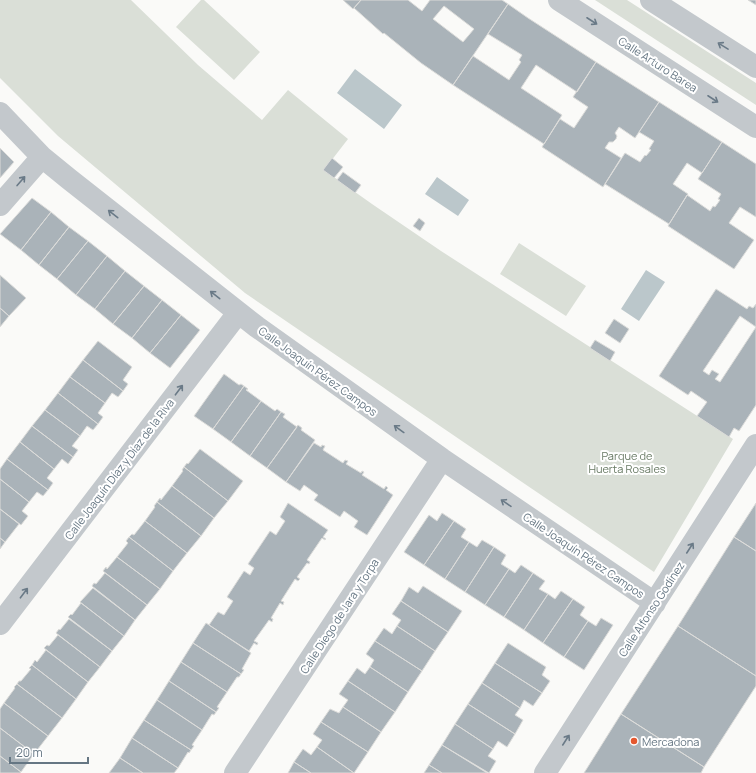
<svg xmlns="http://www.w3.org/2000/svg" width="756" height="773" viewBox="0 0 756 773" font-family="Manrope,sans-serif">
<rect width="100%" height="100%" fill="#fafaf8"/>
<!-- green -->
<path fill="#dadfd7" d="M0,0H131L198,65L262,120L288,90L348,139L324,170L372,204L441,251L733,439L654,572L245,293L58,136L0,78Z
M201,0H204L260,52L234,80L176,27Z
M595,0H627L756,83V105Z
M519,243L586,286L566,316L500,274Z"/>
<!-- water -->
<path fill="#bbc7cb" d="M355,69L402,105L384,129L337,93Z
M437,177L469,200L458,216L425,194Z
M646,270L665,282L639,321L621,309Z"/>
<!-- building -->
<path fill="#aab3b9" stroke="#dcdcda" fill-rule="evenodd" d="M343,0H361L353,9Z
M361,0H408L422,11L430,0H502L508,4L453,85L421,63L384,33L383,34L354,8ZM444,6L474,29L463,42L433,19Z
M748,0H756V5Z
M508,4L528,18L596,62L577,92L536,65L521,88L562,115L544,144L453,85L473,56L509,80L521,62L519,60L522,55L488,34Z
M596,62L659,102L635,138L619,127L615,133L617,136L616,139L613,142H609L605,148L621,158L603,187L542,147L560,119L574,128L588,107L573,97Z
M659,102L722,142L702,173L687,163L673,184L688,194L669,224L605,184L625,153L640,162L645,155L646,156L651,150L649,149L654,141L639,132Z
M722,142L756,164V217L740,207L729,223L754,240L734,269L668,226L687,195L710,211L713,206L715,207L720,200L718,199L721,194L698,179Z
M0,148L14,162L0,178Z
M332,158L343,167L334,178L323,170Z
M343,172L361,185L355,193L337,180Z
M32,198L51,212L21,250L0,234Z
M51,212L69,227L39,265L21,250Z
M419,218L425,223L420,231L413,226Z
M69,227L88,241L57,279L39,265Z
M88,241L107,256L76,295L57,279Z
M107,256L125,271L95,309L76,295Z
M125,271L144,286L113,324L95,309Z
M0,275L26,298L9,316L0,308Z
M144,286L162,300L132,338L113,324Z
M716,289L747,309L749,306L753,308L756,304V405L739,431L734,428L729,437L697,416L707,402L691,391L688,395L659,376ZM740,316L756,327L720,382L715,379L719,374L712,370L709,375L703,371Z
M162,300L181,315L150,353L132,338Z
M0,308L9,316L0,327Z
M181,315L200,330L170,368L150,353Z
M614,319L629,329L620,343L605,333Z
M595,340L615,352L610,361L590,348Z
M98,341L132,367L123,380L128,384L123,391L83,360Z
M83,360L123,391L118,397L112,393L105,403L70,377Z
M224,374L239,385L241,384L244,386L213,429L194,416Z
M70,377L105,403L98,413L103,417L98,424L58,393Z
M244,386L248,389L246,390L261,401L231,442L213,429Z
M58,393L98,424L93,430L87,426L80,436L45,410Z
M261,401L275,411L277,409L281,412L250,456L231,442Z
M45,410L80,436L72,446L78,450L73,457L32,426Z
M281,412L285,414L283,417L297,427L267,468L250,456Z
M298,425L302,428L301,430L315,440L286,482L267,468Z
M32,426L73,457L68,464L62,459L54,469L20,442Z
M20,442L54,469L47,478L53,483L48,490L7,459Z
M314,443L321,447L322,445L325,446L323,450L343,463L345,460L348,461L346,464L361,473L362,471L364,472L362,475L384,489L386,486L388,488L386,490L393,495L367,535L354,527L358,521L344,511L340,517L314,500L318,495L304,485L300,491L286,482Z
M200,449L243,481L228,501L184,467L187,463L188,464Z
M7,459L48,490L43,496L37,492L29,502L0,479V469Z
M184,467L228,501L214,518L172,486L183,471L182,470Z
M0,479L29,502L22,511L28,516L21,525L0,509Z
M172,486L214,518L201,536L157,502L160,498L161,500Z
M157,502L201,536L187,553L145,521L155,507L154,506Z
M288,503L328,530L323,537L326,539L325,540L322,538L307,560L310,562L309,564L307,563L297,577L300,579L298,581L295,579L281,601L284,602L283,605L280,603L271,618L273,619L272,622L269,620L254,641L258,643L257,645L254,643L249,651L209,625L218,612L224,615L233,601L227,597L244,571L250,575L254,568L248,564L270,531L276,535L285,521L280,517Z
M756,503V551L734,537Z
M0,509L19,524L5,542L0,538Z
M442,513L454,521L424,565L404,552L429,515L437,521Z
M145,521L187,553L173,571L129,537L132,534L134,535Z
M454,521L466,529L461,537L469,542L445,579L424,565Z
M129,537L173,571L160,589L117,557L128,543L126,541Z
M734,537L756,551V676L678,626Z
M0,538L5,542L0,549Z
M482,540L494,547L465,592L445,579L469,542L477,547Z
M494,547L506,555L501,564L509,569L485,605L465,592Z
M117,557L160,589L147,605L103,571L106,567L107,569Z
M521,565L533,573L504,617L485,605L509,569L515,573Z
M105,573L147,605L135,620L92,586L94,583L96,584Z
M533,573L545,581L539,589L548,594L524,630L504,617Z
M423,586L462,611L448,632L401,601L409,587L418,593Z
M93,588L135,620L124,636L80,602Z
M561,591L573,599L543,643L524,630L548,594L555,599Z
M573,599L585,607L580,615L588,621L564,657L543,643Z
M401,601L448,632L435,651L397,626L401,620L392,614Z
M81,603L124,636L112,651L68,617L71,614L72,615Z
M601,618L613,625L584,670L564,657L588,621L596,626Z
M69,619L112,651L100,667L56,633L59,629L60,630Z
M206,623L251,653L242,669L244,670L241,674L193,643Z
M397,626L435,651L422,671L375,641L384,628L392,634Z
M678,626L756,676V686L704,767L621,714Z
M58,635L100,667L88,682L44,648L47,645L49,646Z
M375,641L422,671L408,692L370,667L374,660L366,654Z
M193,643L241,674L239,677H237L227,692L181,662Z
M508,643L546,667L542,675L550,681L542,693L495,663Z
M46,650L88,682L76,699L32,665L35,660L37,662Z
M181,662L227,692L217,707L219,708L216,712L169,681Z
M495,663L542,693L533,706L524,700L520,708L482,683Z
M32,665L76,699L62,718L17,684L19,681H21L31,669L29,668Z
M370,667L408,692L395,712L348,681L357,668L365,674Z
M169,681L216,712L214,715L212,714L202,730L157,700Z
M348,681L395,712L381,732L343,707L348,700L339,694Z
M482,683L520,708L515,715L523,720L515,734L468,704Z
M17,684L62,718L48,736L4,703L15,688L14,687Z
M157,700L202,730L192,745L194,746L191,750L144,720Z
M4,703L48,736L34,754L0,728V709Z
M468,704L515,734L507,747L498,741L493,749L455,724Z
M343,707L381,732L368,752L321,722L330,709L339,713Z
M621,714L704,767L701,773H584Z
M144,720L191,750L189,753L188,752L178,768L132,738Z
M321,722L368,752L354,773L317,747L322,740L313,734Z
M455,724L493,749L488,756L496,761L489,773L442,745Z
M0,728L34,754L21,772L0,756Z
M132,738L178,768L174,773H143L120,758Z
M442,745L487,773H442L429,765Z
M317,747L354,773H311L294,762L303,749L311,755Z
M0,756L21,772L20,773H0Z
M120,758L143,773H109Z
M294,762L311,773H288Z
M429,765L442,773H424Z"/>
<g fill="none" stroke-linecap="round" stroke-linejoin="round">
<!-- minor -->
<path stroke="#c3c8cc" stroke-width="22" d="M559,0L756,127
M651,0L756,67
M0,113L42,157L69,179L257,327L442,459L655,603
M0,205L42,157
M0,624L238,313
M235,773L442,459
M545,773L756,445"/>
</g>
<!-- one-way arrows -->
<defs><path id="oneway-shaft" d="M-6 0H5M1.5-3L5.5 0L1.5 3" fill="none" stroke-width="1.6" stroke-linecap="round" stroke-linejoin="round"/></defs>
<g stroke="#6a7a87">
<use href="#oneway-shaft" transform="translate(592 21) rotate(33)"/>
<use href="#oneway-shaft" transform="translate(723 46) rotate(-148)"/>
<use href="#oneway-shaft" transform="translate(713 99) rotate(33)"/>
<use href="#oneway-shaft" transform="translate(21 181) rotate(-49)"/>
<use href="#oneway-shaft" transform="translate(113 214) rotate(-142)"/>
<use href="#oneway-shaft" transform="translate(215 295) rotate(-142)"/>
<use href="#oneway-shaft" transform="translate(179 390) rotate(-53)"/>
<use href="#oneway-shaft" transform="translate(399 429) rotate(-144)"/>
<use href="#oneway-shaft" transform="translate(506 503) rotate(-146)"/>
<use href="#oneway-shaft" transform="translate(690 548) rotate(-57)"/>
<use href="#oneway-shaft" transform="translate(24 593) rotate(-53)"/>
<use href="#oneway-shaft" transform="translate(566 740) rotate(-57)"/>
</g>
<!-- markers -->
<circle fill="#e4572e" stroke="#fff" stroke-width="1.5" cx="634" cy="741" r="4"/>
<g text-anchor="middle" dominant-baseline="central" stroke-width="4" stroke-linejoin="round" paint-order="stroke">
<!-- street labels -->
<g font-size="11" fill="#657683" stroke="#fff">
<text transform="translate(658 64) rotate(33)">Calle Arturo Barea</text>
<text transform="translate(318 371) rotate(36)">Calle Joaquín Pérez Campos</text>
<text transform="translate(119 469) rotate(-53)">Calle Joaquín Díaz y Díaz de la Riva</text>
<text transform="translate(584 555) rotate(34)">Calle Joaquín Pérez Campos</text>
<text transform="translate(651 609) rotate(-57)">Calle Alfonso Godínez</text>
<text transform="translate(339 616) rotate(-57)">Calle Diego de Jara y Torpa</text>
</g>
<!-- park labels -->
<g font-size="11" fill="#687a64" stroke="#fff">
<text x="627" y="455">Parque de<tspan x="627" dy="13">Huerta Rosales</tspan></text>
</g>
<!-- poi labels -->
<g font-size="11" fill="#657683" stroke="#fff" text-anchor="start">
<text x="642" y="741">Mercadona</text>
</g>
</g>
<!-- scale -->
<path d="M10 757v6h78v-6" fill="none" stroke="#657683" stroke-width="2"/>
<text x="16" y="757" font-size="12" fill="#657683" stroke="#ffffff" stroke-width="3" paint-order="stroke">20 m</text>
</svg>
